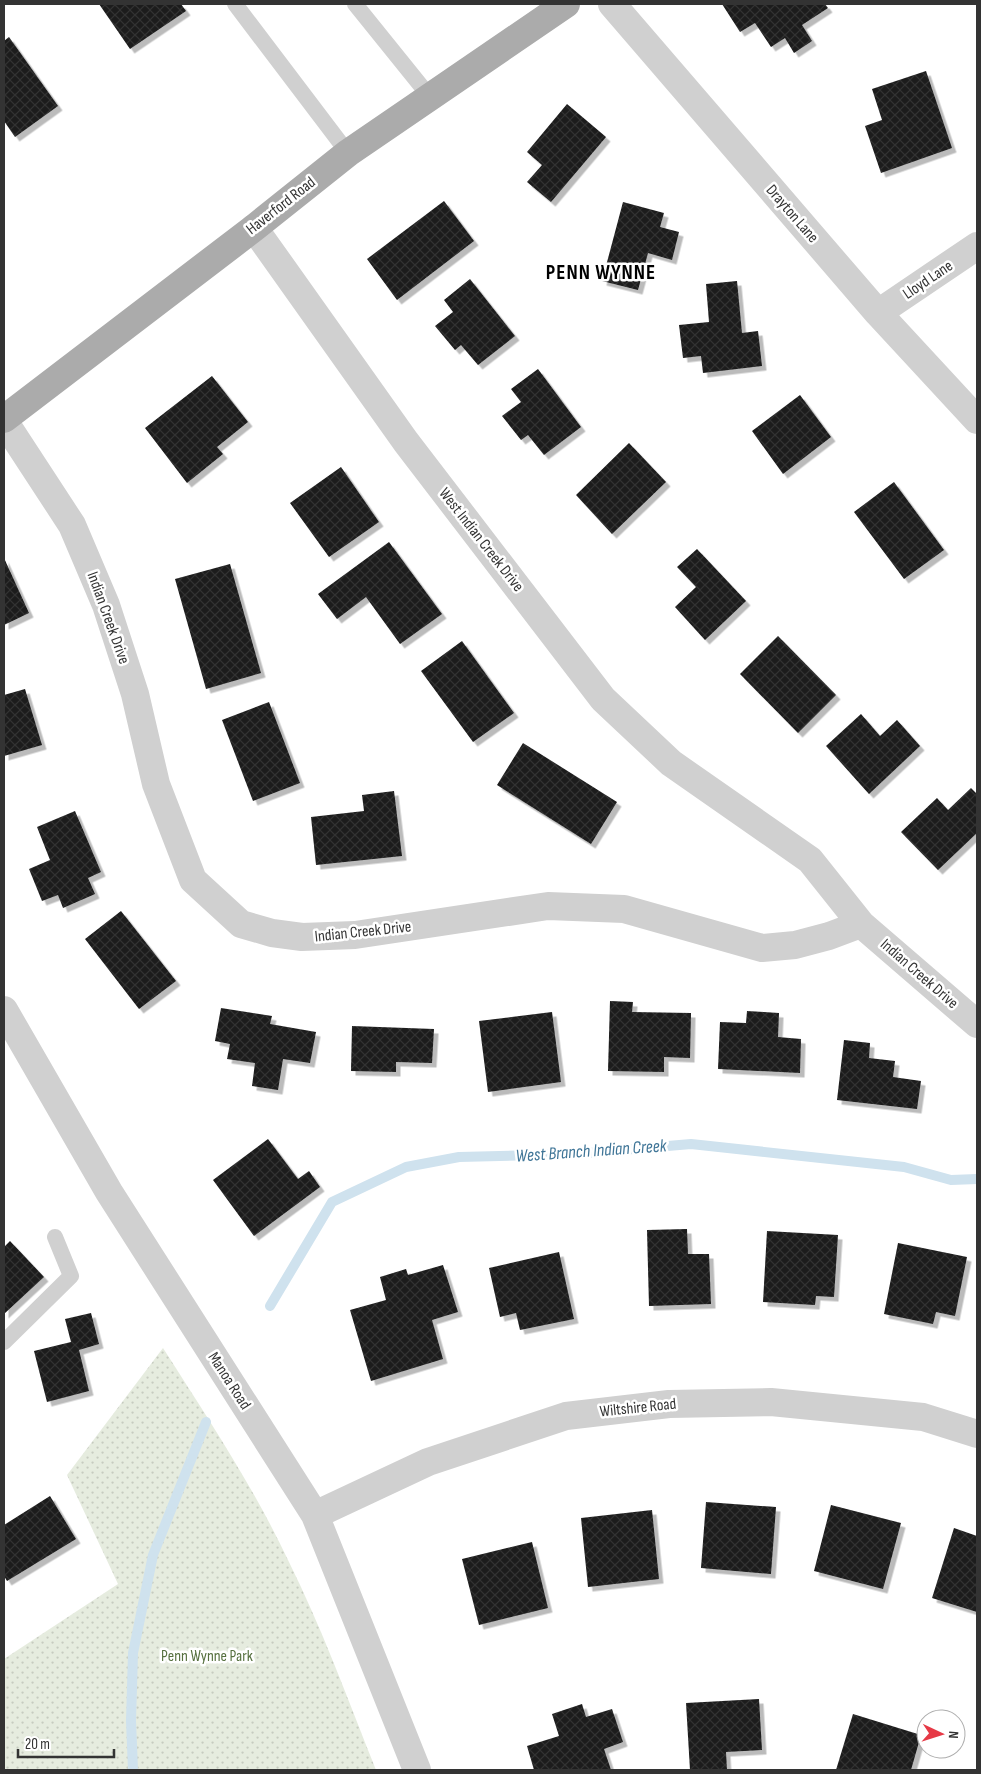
<svg xmlns="http://www.w3.org/2000/svg" width="981" height="1774" viewBox="0 0 981 1774" font-family="'Sofia Sans Condensed',sans-serif">
<defs>
<pattern id="grass-dots" width="8" height="8" patternUnits="userSpaceOnUse" patternTransform="scale(1.25)"><rect width="8" height="8" fill="#e6ecdf"/><path d="M2 2h.1M6 6h.1" fill="none" stroke="#c6cbc0" stroke-width="1.8" stroke-linecap="round"/></pattern>
<pattern id="building-cross-hatch" width="8" height="8" patternUnits="userSpaceOnUse" patternTransform="scale(1.25)"><rect width="8" height="8" fill="#1a1a1a"/><path d="M0 0l8 8M0 8l8-8" fill="none" stroke="#333"/></pattern>
<filter id="shadow"><feDropShadow dx="4.5" dy="4.5" stdDeviation="0" flood-color="#0004"/></filter>
</defs>
<rect width="100%" height="100%" fill="#fff"/>
<!-- grass -->
<path fill="url(#grass-dots)" d="M163,1348C207,1417 253,1486 288,1560C322,1628 348,1700 376,1770H4V1659L118,1584L67,1475Z"/>
<g fill="none" stroke-linecap="round" stroke-linejoin="round">
<!-- stream -->
<path stroke="#cfe2ee" stroke-width="10" d="M270,1306L332,1202L406,1167L459,1157L575,1154L691,1144L904,1167L951,1180L977,1179
M133,1770L131,1721L133,1653L153,1555L206,1422"/>
</g>
<!-- building -->
<path fill="url(#building-cross-hatch)" filter="url(#shadow)" d="M99,4H181L186,11L130,49Z
M722,4H825L828,8L802,25L812,41L794,53L785,38L771,47L755,23L740,32Z
M9,37L58,106L15,137L4,121V41Z
M926,71L952,148L881,173L865,126L882,120L872,89Z
M567,104L606,137L551,202L527,182L542,165L527,152Z
M444,201L474,241L397,300L367,259Z
M623,202L664,213L660,227L679,232L672,260L648,253L638,290L602,281Z
M470,279L515,336L478,365L461,345L455,350L435,326L453,312L444,300Z
M737,281L742,333L758,331L762,366L703,373L701,356L683,358L679,325L709,322L706,284Z
M538,369L581,427L544,455L528,435L521,440L502,416L521,402L511,389Z
M212,376L248,422L217,447L223,454L187,483L145,428Z
M800,395L831,437L783,474L752,431Z
M629,443L666,482L612,534L576,495Z
M341,467L379,522L329,557L290,503Z
M894,482L944,550L904,579L854,512Z
M389,542L442,614L400,644L366,597L337,619L318,594Z
M697,549L746,601L705,640L675,607L696,587L677,567Z
M4,558L29,613L4,625Z
M230,564L261,673L206,689L175,579Z
M778,636L836,695L798,733L740,674Z
M462,641L514,713L473,742L421,671Z
M25,689L42,745L4,756V695Z
M269,702L300,783L253,801L222,720Z
M861,714L880,736L897,720L920,746L869,794L826,746Z
M523,743L617,802L591,844L497,785Z
M971,788L977,794V833L938,870L901,832L937,798L948,810Z
M394,791L402,856L316,865L311,817L364,811L362,795Z
M75,811L101,872L88,878L95,894L63,908L58,895L42,901L29,869L50,860L37,827Z
M121,911L176,981L139,1009L85,939Z
M610,1001L633,1002L632,1012L691,1013L690,1058L664,1057V1072L608,1071Z
M221,1008L272,1016L270,1024L316,1032L310,1063L283,1059L278,1090L252,1086L255,1063L227,1059L230,1044L215,1041Z
M747,1011L779,1013L778,1037L801,1039L800,1073L718,1069L720,1022L746,1023Z
M552,1012L561,1082L488,1092L479,1021Z
M352,1026L434,1029L432,1063L396,1062V1072L351,1071Z
M844,1040L870,1043L869,1058L895,1061L893,1077L921,1081L917,1109L837,1100Z
M268,1139L298,1179L309,1171L320,1187L254,1236L213,1180Z
M687,1229L688,1254H709L711,1304L649,1306L647,1230Z
M767,1231L838,1235L834,1297L816,1296L815,1305L763,1302Z
M10,1241L44,1277L4,1314V1247Z
M898,1243L967,1257L955,1316L936,1312L933,1324L884,1314Z
M559,1252L574,1319L520,1330L516,1313L500,1317L489,1268Z
M443,1265L458,1312L432,1320L443,1359L371,1381L350,1310L386,1300L380,1277L406,1269L408,1275Z
M91,1313L99,1344L79,1350L89,1391L47,1402L34,1351L71,1342L65,1319Z
M50,1496L76,1539L7,1581L4,1576V1525Z
M706,1502L776,1507L771,1574L701,1568Z
M831,1505L901,1523L883,1589L814,1571Z
M652,1510L659,1579L588,1587L581,1518Z
M954,1528L977,1536V1612L932,1598Z
M532,1542L548,1608L479,1625L462,1559Z
M759,1699L762,1750L726,1752L727,1770H690L686,1703Z
M582,1704L586,1717L612,1709L623,1742L604,1749L611,1770H534L527,1746L559,1736L552,1714Z
M853,1714L921,1735L911,1770H836Z"/>
<g fill="none" stroke-linecap="round" stroke-linejoin="round">
<!-- lane -->
<path stroke="#d0d0d0" stroke-width="16" d="M235,4L348,153
M355,4L430,97
M4,1342L71,1276L55,1237"/>
<!-- street -->
<path stroke="#d0d0d0" stroke-width="28" d="M612,4L878,313L977,420
M254,228L406,442L603,699L671,763L810,860L861,924L977,1024
M878,313L977,246
M4,421L72,525L106,605L135,694L156,784L193,880L241,924L272,933L302,937L355,935L548,906L624,909L762,948L795,945L829,936L861,924
M4,1010L109,1192L315,1515L417,1770
M315,1515L428,1462L566,1416L669,1404L771,1402L923,1417L977,1434"/>
<!-- primary -->
<path stroke="#ababab" stroke-width="28" d="M4,419L254,228L348,153L566,4"/>
</g>
<g text-anchor="middle" dominant-baseline="central" stroke-width="5" stroke-linejoin="round" paint-order="stroke">
<!-- street labels -->
<g font-size="16" fill="#333" stroke="#fff">
<text transform="translate(281 206) rotate(-38)">Haverford Road</text>
<text transform="translate(792 214) rotate(49)">Drayton Lane</text>
<text transform="translate(928 280) rotate(-34)">Lloyd Lane</text>
<text transform="translate(481 540) rotate(52)">West Indian Creek Drive</text>
<text transform="translate(108 618) rotate(70)">Indian Creek Drive</text>
<text transform="translate(363 932) rotate(-6)">Indian Creek Drive</text>
<text transform="translate(919 974) rotate(41)">Indian Creek Drive</text>
<text transform="translate(229 1381) rotate(57)">Manoa Road</text>
<text transform="translate(638 1408) rotate(-6)">Wiltshire Road</text>
</g>
<!-- park labels -->
<g font-size="16" fill="#56703f" stroke="#fff">
<text x="207" y="1656">Penn Wynne Park</text>
</g>
<!-- water labels -->
<g font-size="18" font-style="italic" fill="#3f7597" stroke="#fff">
<text transform="translate(591 1151) rotate(-4)">West Branch Indian Creek</text>
</g>
<!-- district labels -->
<g font-size="21" font-weight="bold" letter-spacing="1" fill="#000" stroke="#fff">
<text x="601" y="272">PENN WYNNE</text>
</g>
</g>
<!-- border -->
<rect width="981" height="1774" fill="none" stroke="#333333" stroke-width="10"/>
<!-- north arrow -->
<g transform="translate(941 1734) rotate(94)"><circle r="24" fill="#ffffff" stroke="#adadad"/>
<path d="M0-4L9 19L0 12L-9 19Z" fill="#e63946"/>
<text y="-8" font-size="14" font-weight="bold" text-anchor="middle" fill="#333333">N</text>
</g>
<!-- scale -->
<path d="M18 1749v8h96v-8" fill="none" stroke="#333333" stroke-width="2.5"/>
<text x="25" y="1749" font-size="15" fill="#333333" stroke="#ffffff" stroke-width="4" paint-order="stroke">20 m</text>
</svg>
